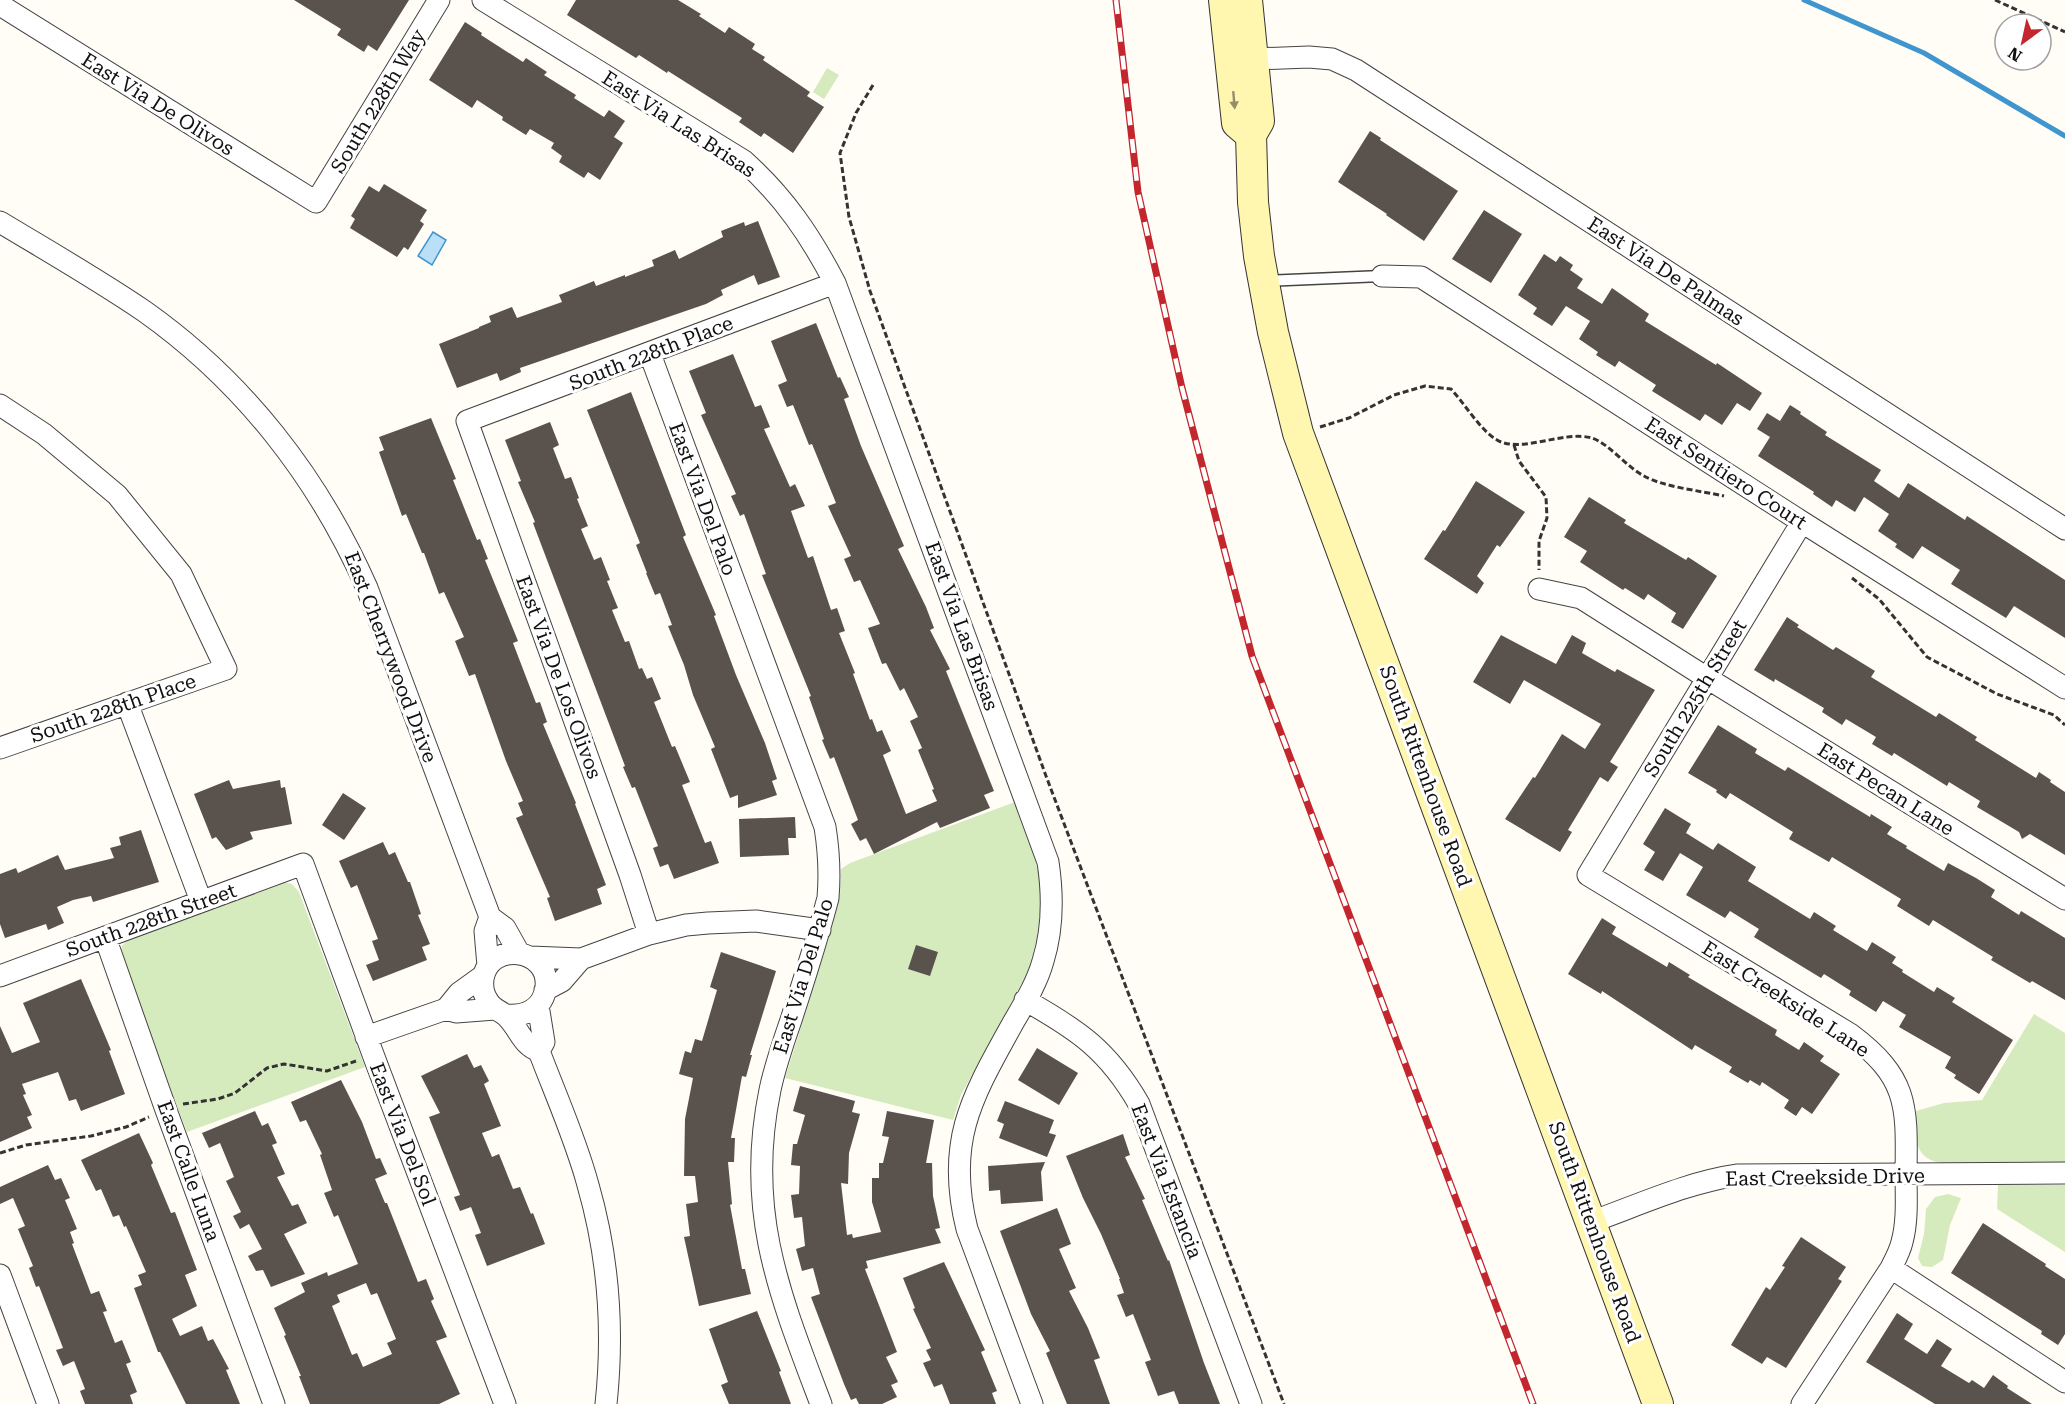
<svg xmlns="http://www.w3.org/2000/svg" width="2065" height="1404" viewBox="0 0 2065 1404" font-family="'Roboto Serif',serif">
<rect width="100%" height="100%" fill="#fffdf5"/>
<!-- green -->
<path fill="#d5ebbd" d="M827,68L839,75L824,99L813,92Z
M1015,802L1031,843L1039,876L1041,906L1037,938L1027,975L961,1095L953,1120L785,1078L833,924L840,894L841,869L850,863Z
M284,882L292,884L299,892L365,1067L187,1132L119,957L122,946L129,938Z
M2034,1014L2065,1033V1164L1943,1163C1912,1160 1916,1135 1916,1111L1944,1103L1982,1100Z
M1998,1185H2065V1252L1997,1209Z
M1948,1194L1961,1198L1950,1225L1943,1260L1932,1267L1922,1266L1918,1258L1924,1234L1926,1209L1935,1197Z"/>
<!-- water -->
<path fill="#b9e0f7" stroke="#3f96cf" stroke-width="1.5" d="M433,232L446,240L432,265L418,256Z"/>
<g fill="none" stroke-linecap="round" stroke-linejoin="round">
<!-- stream -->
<path stroke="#3f96cf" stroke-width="5" d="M1804,0L1924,53L2065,136"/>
</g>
<!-- building -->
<path fill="#5a524d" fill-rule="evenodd" d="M294,0H409L377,51L368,45L364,52L337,35L341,29Z
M576,0H678L701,14L699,16L725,33L729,27L755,44L752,49L765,57L763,60L810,92L807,96L824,107L793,153L764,133L761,137L739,122L742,118L668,71L667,73L639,55L636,58L567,15Z
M465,22L482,33L481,35L523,62L526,58L547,72L544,75L576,95L574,98L604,117L609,110L625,121L614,137L623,143L600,180L588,172L584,178L559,162L562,156L551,148L554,143L530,129L526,135L502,120L503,117L477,100L472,108L429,80Z
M1370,131L1381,138L1380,140L1458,191L1424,241L1386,215L1387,214L1338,182Z
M384,184L427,210L420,221L424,224L408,250L404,247L397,257L350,228L355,219L351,216L369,186L379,192Z
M1484,210L1522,234L1491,283L1452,259Z
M758,221L780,277L758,285L754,275L721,290L723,295L706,304L520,368L521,372L500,381L497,373L457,388L439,344L479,328V327L491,322L489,316L512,307L517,318L562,302L559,295L594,281L596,286L625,275V277L654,266L652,260L675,250L679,259L723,237L721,231L744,222L745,226Z
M1544,254L1556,262L1560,256L1573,265L1570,270L1583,279L1577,288L1602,304L1612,288L1649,314L1645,321L1716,365L1717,363L1762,393L1750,411L1737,403L1722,425L1705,414L1700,421L1652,391L1656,385L1619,361L1615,367L1596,355L1598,352L1579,339L1590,321L1566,306L1552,326L1533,314L1537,308L1518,295Z
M816,323L838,378L840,377L849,397L844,399L861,446L904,546L898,549L926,607L934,628L930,630L950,669L946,671L994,791L984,795L990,808L940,828L937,822L874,854L866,838L860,841L851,824L858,820L834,757L830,759L822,740L824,739L809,697L811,696L762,575L766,574L744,514L740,516L731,496L736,494L701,415L706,413L689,371L733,354L755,407L761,405L770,427L764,429L790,487L795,484L805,506L791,511L808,558L813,556L831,610L837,608L845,631L839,633L855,673L853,674L870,720L872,719L877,732L882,730L891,751L883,755L906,814L937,801L932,790L934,789L918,750L922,748L910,721L918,717L904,688L900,691L886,663L882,664L868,628L880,624L860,580L854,582L844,559L851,556L828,506L836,503L812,444L809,445L793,405L787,407L778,385L787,381L771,341Z
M631,392L686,535L683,537L716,615L714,616L736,675L765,743L777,779L772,781L777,795L738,808V795L730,798L711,749L715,747L693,695L684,665L668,626L672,625L660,593L655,595L646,573H647L636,545L640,543L587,410Z
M1790,405L1801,412L1800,414L1827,432L1825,435L1881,470L1874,481L1899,498L1908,483L1965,520L1967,516L2065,580V638L2014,606L2006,618L1951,584L1960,570L1922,546L1913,559L1895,547L1897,544L1878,531L1889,514L1864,497L1855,512L1836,500L1832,507L1813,494L1814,492L1758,456L1770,437L1757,429L1767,413L1780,421Z
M431,418L456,479L453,480L477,540L480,539L488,559L485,560L518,641L513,643L536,703L540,702L547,722L543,724L576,803L575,804L606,885L597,889L602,904L555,921L547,898L550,897L516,818L523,815L518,803L523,801L506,761L475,674L469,676L455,641L464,637L444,592L439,594L424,553H422L406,514L402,516L379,452L384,450L379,437Z
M550,422L559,445L553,448L565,479L571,477L579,498L577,499L588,526L581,529L594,560L601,557L610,580L607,581L618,608L612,610L625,642L629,641L639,669L642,668L647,679L652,677L661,699L654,702L672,747L675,746L690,782L682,785L705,843L711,841L719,863L674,879L668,864L660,867L653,848L658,846L635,787L632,788L623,767L625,766L533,523L535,522L518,482L521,481L505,440Z
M1476,481L1525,512L1500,547L1497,545L1477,576L1484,583L1477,594L1424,559L1443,530L1445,531Z
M1589,497L1626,520L1624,523L1686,560L1688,557L1717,576L1683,629L1671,622L1676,613L1648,594L1644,600L1625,588L1623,590L1580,562L1587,551L1564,537Z
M1787,617L1799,625L1797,627L1833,650L1836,647L1875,671L1871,677L1936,717L1939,713L1977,737L1975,740L2036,778L2039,772L2051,780L2050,782L2065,792V855L2030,834L2022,839L2019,832L1977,807L1980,801L1949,782L1947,786L1894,753L1892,756L1872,744L1876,737L1846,719L1842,725L1822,712L1824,708L1775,679L1774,682L1754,670Z
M1501,635L1556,664L1572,635L1586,643L1582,653L1615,672L1617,669L1655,690L1610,762L1618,767L1608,782L1600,777L1568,830L1572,832L1560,852L1505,819L1533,777L1535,778L1562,734L1585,749L1601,724L1524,680L1510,704L1473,682Z
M1718,725L1757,749L1755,753L1785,771L1788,767L1870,817L1871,814L1892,827L1887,834L1907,846L1906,848L1944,871L1948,863L1976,878L1995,890L1991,897L2019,915L2021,911L2065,938V1000L2032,981L2030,983L1991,960L1993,957L1933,920L1929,926L1897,906L1901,899L1832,857L1829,862L1789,839L1793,832L1730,793L1726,799L1716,792L1717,790L1688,773Z
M229,780L233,789L280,780L281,788L285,787L292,824L250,832L253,839L226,850L216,837L212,839L194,794Z
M343,793L366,808L344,840L322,825Z
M1665,808L1691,824L1686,833L1713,850L1718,843L1756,867L1748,881L1810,919L1814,912L1836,926L1833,930L1867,951L1872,942L1896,957L1892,963L1903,970L1902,972L1934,992L1937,987L1955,998L1952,1002L2013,1040L1979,1094L1954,1078L1956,1075L1945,1068L1951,1057L1899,1027L1906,1015L1883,1001L1876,1012L1849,995L1851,991L1824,974L1821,978L1754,937L1759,929L1730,911L1725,918L1686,895L1703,867L1680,853L1663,881L1644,870L1655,852L1643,844Z
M795,817L796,838H788L789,855L740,857L739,819Z
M141,830L159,882L93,902L91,896L73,900L57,907L64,923L48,930L46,924L5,938L0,924V874L16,868L18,873L58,855L65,870L114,858L110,848L121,845L119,837Z
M383,842L389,855L395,852L408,882H410L421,914L418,915L430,944L422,947L427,960L373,981L366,965L379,960L372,941L378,939L357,885L351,888L339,861Z
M1602,918L1616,927L1612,934L1667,967L1669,962L1690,975L1688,977L1777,1030L1775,1035L1799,1050L1804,1042L1824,1056L1820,1061L1840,1074L1812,1114L1802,1107L1796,1116L1784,1108L1789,1100L1762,1082L1760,1086L1750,1080L1748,1083L1729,1072L1732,1067L1695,1045L1692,1050L1602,991L1601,994L1568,974Z
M916,945L938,952L930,976L908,969Z
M721,952L776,971L750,1055H752L746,1077L742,1076L731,1138H735L734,1162H728L732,1204L730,1205L742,1269H745L751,1294L699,1306L684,1237L690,1236L686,1204L698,1202L695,1176H684L685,1119L693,1078L679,1074L685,1051L691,1053L695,1039L702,1041L717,990L710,987Z
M81,979L111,1050L109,1051L125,1094L81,1111L76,1099L69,1101L58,1072L22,1084L26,1094L23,1095L32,1115L27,1117L32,1128L0,1142V1026L12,1053L40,1042L23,1003Z
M1037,1048L1078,1073L1059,1105L1018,1080Z
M467,1054L474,1068L481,1065L489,1081L484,1084L501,1126L482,1133L492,1157L499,1154L513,1189L520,1187L531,1214L533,1213L545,1244L487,1266L475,1235L481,1233L471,1207L460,1211L454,1197L460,1195L429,1117L440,1113L421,1076Z
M341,1080L362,1122L376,1159L380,1158L387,1174L375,1179L385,1203H387L418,1282L426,1279L434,1299L431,1301L447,1337L436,1341L460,1394L439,1404H310L299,1376H301L284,1336L286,1335L274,1308L305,1292L301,1283L327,1272L328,1276L358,1264L338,1215L334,1217L324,1193L332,1190L320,1155L322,1154L306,1120L300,1122L291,1102ZM366,1283L371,1295L377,1293L396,1339L387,1343L392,1354L363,1367L357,1353L352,1355L332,1306L340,1302L337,1295Z
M800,1086L855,1101L852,1112L860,1114L849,1153L848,1184L841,1183L847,1235L852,1234L853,1238L881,1232L872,1202V1178H879V1163H883L889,1137L882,1136L887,1111L934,1120L926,1163H932L933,1196L940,1228L935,1229L941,1243L866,1261L868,1268L865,1269L897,1352L886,1357L898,1382L891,1385L897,1397L882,1404H859L856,1398L851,1400L844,1384L811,1297L820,1294L813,1268L802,1271L796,1249L805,1246L802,1217L794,1218L791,1195L799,1194L800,1166L791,1165L793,1144H797L805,1115L793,1111Z
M1005,1101L1054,1120L1049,1133L1056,1135L1047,1157L999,1138L1004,1124L997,1121Z
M255,1111L262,1126L268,1123L277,1143L272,1145L285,1174L277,1177L292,1206L298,1204L307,1223L284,1234L305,1274L271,1287L263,1270L256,1271L248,1256L262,1249L249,1224L240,1229L233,1216L241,1212L226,1181L234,1177L220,1143L209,1148L202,1133Z
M139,1133L153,1163L151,1165L171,1213L175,1212L197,1270L185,1275L197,1306L172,1319L180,1336L202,1326L208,1341L213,1339L229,1369L226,1370L240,1404H186L160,1352H158L134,1288L142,1285L138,1275L146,1272L126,1226L124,1227L119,1215L113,1217L101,1189L96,1191L81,1160Z
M1123,1134L1130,1155L1125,1157L1145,1199L1142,1200L1168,1261L1169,1260L1204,1363L1220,1404H1179L1174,1391L1158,1396L1145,1362L1151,1360L1133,1314L1126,1317L1117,1295L1124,1293L1119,1279H1120L1101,1234L1083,1198L1066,1156Z
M1045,1162L1041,1172L1043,1201L1001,1204L1000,1190L989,1191L988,1166Z
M48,1165L55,1180L61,1178L70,1198L65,1200L77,1229L70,1232L74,1243L72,1244L91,1294L99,1291L107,1311L103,1312L115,1343L122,1340L131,1362L126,1364L137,1392L130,1395L133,1404H85L80,1391L85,1389L74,1361L63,1366L56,1350L63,1348L39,1286L36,1287L29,1268L33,1266L18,1229L25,1226L13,1198L0,1204V1187Z
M1057,1208L1071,1244L1059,1249L1076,1288L1069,1291L1088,1328L1100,1358L1094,1360L1110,1404H1067L1046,1353L1050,1351L1031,1314L1000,1231Z
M1983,1223L2046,1264L2045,1266L2065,1279V1334L2058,1345L2041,1334L2042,1331L1951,1273Z
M1801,1237L1846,1267L1838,1279L1842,1281L1786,1368L1767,1357L1762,1364L1731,1345L1766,1287L1770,1290L1785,1267L1782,1266Z
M944,1262L985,1350L981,1352L997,1391L992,1393L996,1404H950L942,1384L934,1387L923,1363L931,1360L926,1350L931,1348L913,1309L915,1308L903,1278Z
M757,1311L781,1371L779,1372L791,1404H729L721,1385L728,1382L709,1329Z
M1897,1313L1913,1324L1904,1339L1927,1354L1937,1339L1952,1349L1941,1366L1969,1383L1972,1380L1984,1388L1993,1375L2008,1386L2007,1388L2032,1404H1935L1866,1362Z"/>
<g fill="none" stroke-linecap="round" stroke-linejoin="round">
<defs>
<path id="lane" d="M1266,281L1382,276"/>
<path id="street" d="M483,0L744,161C784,197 810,235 835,283L1048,862C1053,895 1053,929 1043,961C1037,983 1024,1004 1013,1023C972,1097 945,1141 967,1229L1032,1404
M0,5L316,202L439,0
M1253,59L1309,57L1332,59L1356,70L2065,529
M0,222C48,251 97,279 144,311C243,381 318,477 367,588L490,917
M1382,276L1421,277L1802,522L2065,688
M650,354L825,827C829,852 830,874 828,898C817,940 804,980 791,1020C783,1043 775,1066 770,1090C745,1211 779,1293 821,1404
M0,405L44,434L117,495L181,574L226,669L0,748
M1802,522L1588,875L1850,1034C1909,1078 1907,1106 1906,1174C1906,1196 1908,1220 1902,1242C1900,1251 1895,1260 1891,1268L1802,1404
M1539,589L1581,598L1707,678L2065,899
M127,703L201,901
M490,917L505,928L519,953
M649,934L630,875L467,421L835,283
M105,937L166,1110L274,1404
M530,957L581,959L649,934L686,925L708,923L756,921L820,930
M488,966L485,931L490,917
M0,976L303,864L374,1057L505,1404
M545,990L562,981L581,959
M1025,1000C1078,1030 1108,1050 1139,1104L1251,1404
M538,1005L544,1042L539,1051C556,1096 576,1140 588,1185C609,1258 614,1329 606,1404
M446,1009L456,1012L495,1009
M505,1015C525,1017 543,1009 546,987C550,948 489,940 483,979C482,987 483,994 488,1001C492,1009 499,1010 505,1015C519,1027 521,1045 539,1051
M366,1037L446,1009L459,993L484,975
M1591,1222C1639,1205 1688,1182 1738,1175L2065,1173
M1891,1268L2065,1382
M0,1275L48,1404"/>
<path id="secondary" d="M1224,0L1237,123L1251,135
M1247,0L1259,121L1251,135L1253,202L1259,256L1273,332L1298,433L1658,1404"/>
</defs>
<!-- lane casing -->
<use href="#lane" stroke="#444" stroke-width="13"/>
<!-- street casing -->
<use href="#street" stroke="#444" stroke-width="23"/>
<!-- secondary casing -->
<use href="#secondary" stroke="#333" stroke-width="32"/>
<!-- path -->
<path stroke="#333" stroke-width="3" stroke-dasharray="6 3" stroke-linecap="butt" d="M1995,0L2065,32
M873,85L856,113L840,153L849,217L870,291L1046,776L1284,1404
M1320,427L1349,418L1394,395L1425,386L1451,389C1465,404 1480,430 1497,440C1521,454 1563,430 1592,438C1608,443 1628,468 1644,476C1663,487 1702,491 1724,496
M1514,445L1519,461L1546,497L1547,518L1539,541V570
M1852,578L1879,599L1927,657L1997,694L2054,715L2065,725
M183,1104L218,1099L235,1093L267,1068L284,1064L327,1071L356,1061
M0,1153L26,1145L91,1136L126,1127L149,1117"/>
<!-- lane -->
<use href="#lane" stroke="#fff" stroke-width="10"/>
<!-- street -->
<use href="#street" stroke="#fff" stroke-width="21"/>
<!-- secondary -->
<use href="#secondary" stroke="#fff6b0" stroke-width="30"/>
<defs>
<path id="rail" d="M1116,0L1138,192L1182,388L1252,656L1533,1404"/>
</defs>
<!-- rail casing -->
<use href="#rail" stroke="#c4262e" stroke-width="7"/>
<!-- rail -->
<use href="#rail" stroke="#fff" stroke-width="4.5" stroke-dasharray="14" stroke-linecap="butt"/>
</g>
<!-- one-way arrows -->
<defs><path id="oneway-solid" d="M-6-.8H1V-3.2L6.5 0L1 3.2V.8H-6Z" transform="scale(1.5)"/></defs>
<use fill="#948f68" href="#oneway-solid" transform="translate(1234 100) rotate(85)"/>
<g text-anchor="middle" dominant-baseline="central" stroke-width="6" stroke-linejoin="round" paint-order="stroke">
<!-- street labels -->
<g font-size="20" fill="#111" stroke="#fff">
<text transform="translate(378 101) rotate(-59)">South 228th Way</text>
<text transform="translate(158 104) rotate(32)">East Via De Olivos</text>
<text transform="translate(679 124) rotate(33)">East Via Las Brisas</text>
<text transform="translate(1666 271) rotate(33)">East Via De Palmas</text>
<text transform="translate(651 353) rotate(-21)">South 228th Place</text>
<text transform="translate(1726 473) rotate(33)">East Sentiero Court</text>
<text transform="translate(703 499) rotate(70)">East Via Del Palo</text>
<text transform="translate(962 626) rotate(70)">East Via Las Brisas</text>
<text transform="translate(391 657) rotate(69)">East Cherrywood Drive</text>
<text transform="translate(559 677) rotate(70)">East Via De Los Olivos</text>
<text transform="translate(1695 698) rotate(-59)">South 225th Street</text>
<text transform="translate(113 708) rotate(-19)">South 228th Place</text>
<text transform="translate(1426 776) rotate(70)">South Rittenhouse Road</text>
<text transform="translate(1886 789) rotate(32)">East Pecan Lane</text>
<text transform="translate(151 920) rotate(-20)">South 228th Street</text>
<text transform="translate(803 976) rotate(-73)">East Via Del Palo</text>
<text transform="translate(1786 999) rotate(33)">East Creekside Lane</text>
<text transform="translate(403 1134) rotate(69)">East Via Del Sol</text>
<text transform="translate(189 1171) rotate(70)">East Calle Luna</text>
<text transform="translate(1825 1177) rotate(-1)">East Creekside Drive</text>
<text transform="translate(1167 1181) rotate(69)">East Via Estancia</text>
<text transform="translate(1595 1232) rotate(70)">South Rittenhouse Road</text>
</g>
</g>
<!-- north arrow -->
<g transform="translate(2023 42) rotate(213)"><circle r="28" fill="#ffffff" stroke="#a0a0a0" stroke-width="1.5"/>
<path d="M0-4.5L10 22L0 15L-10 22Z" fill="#c4262e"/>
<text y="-9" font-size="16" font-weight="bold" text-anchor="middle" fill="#111111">N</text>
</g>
</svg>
